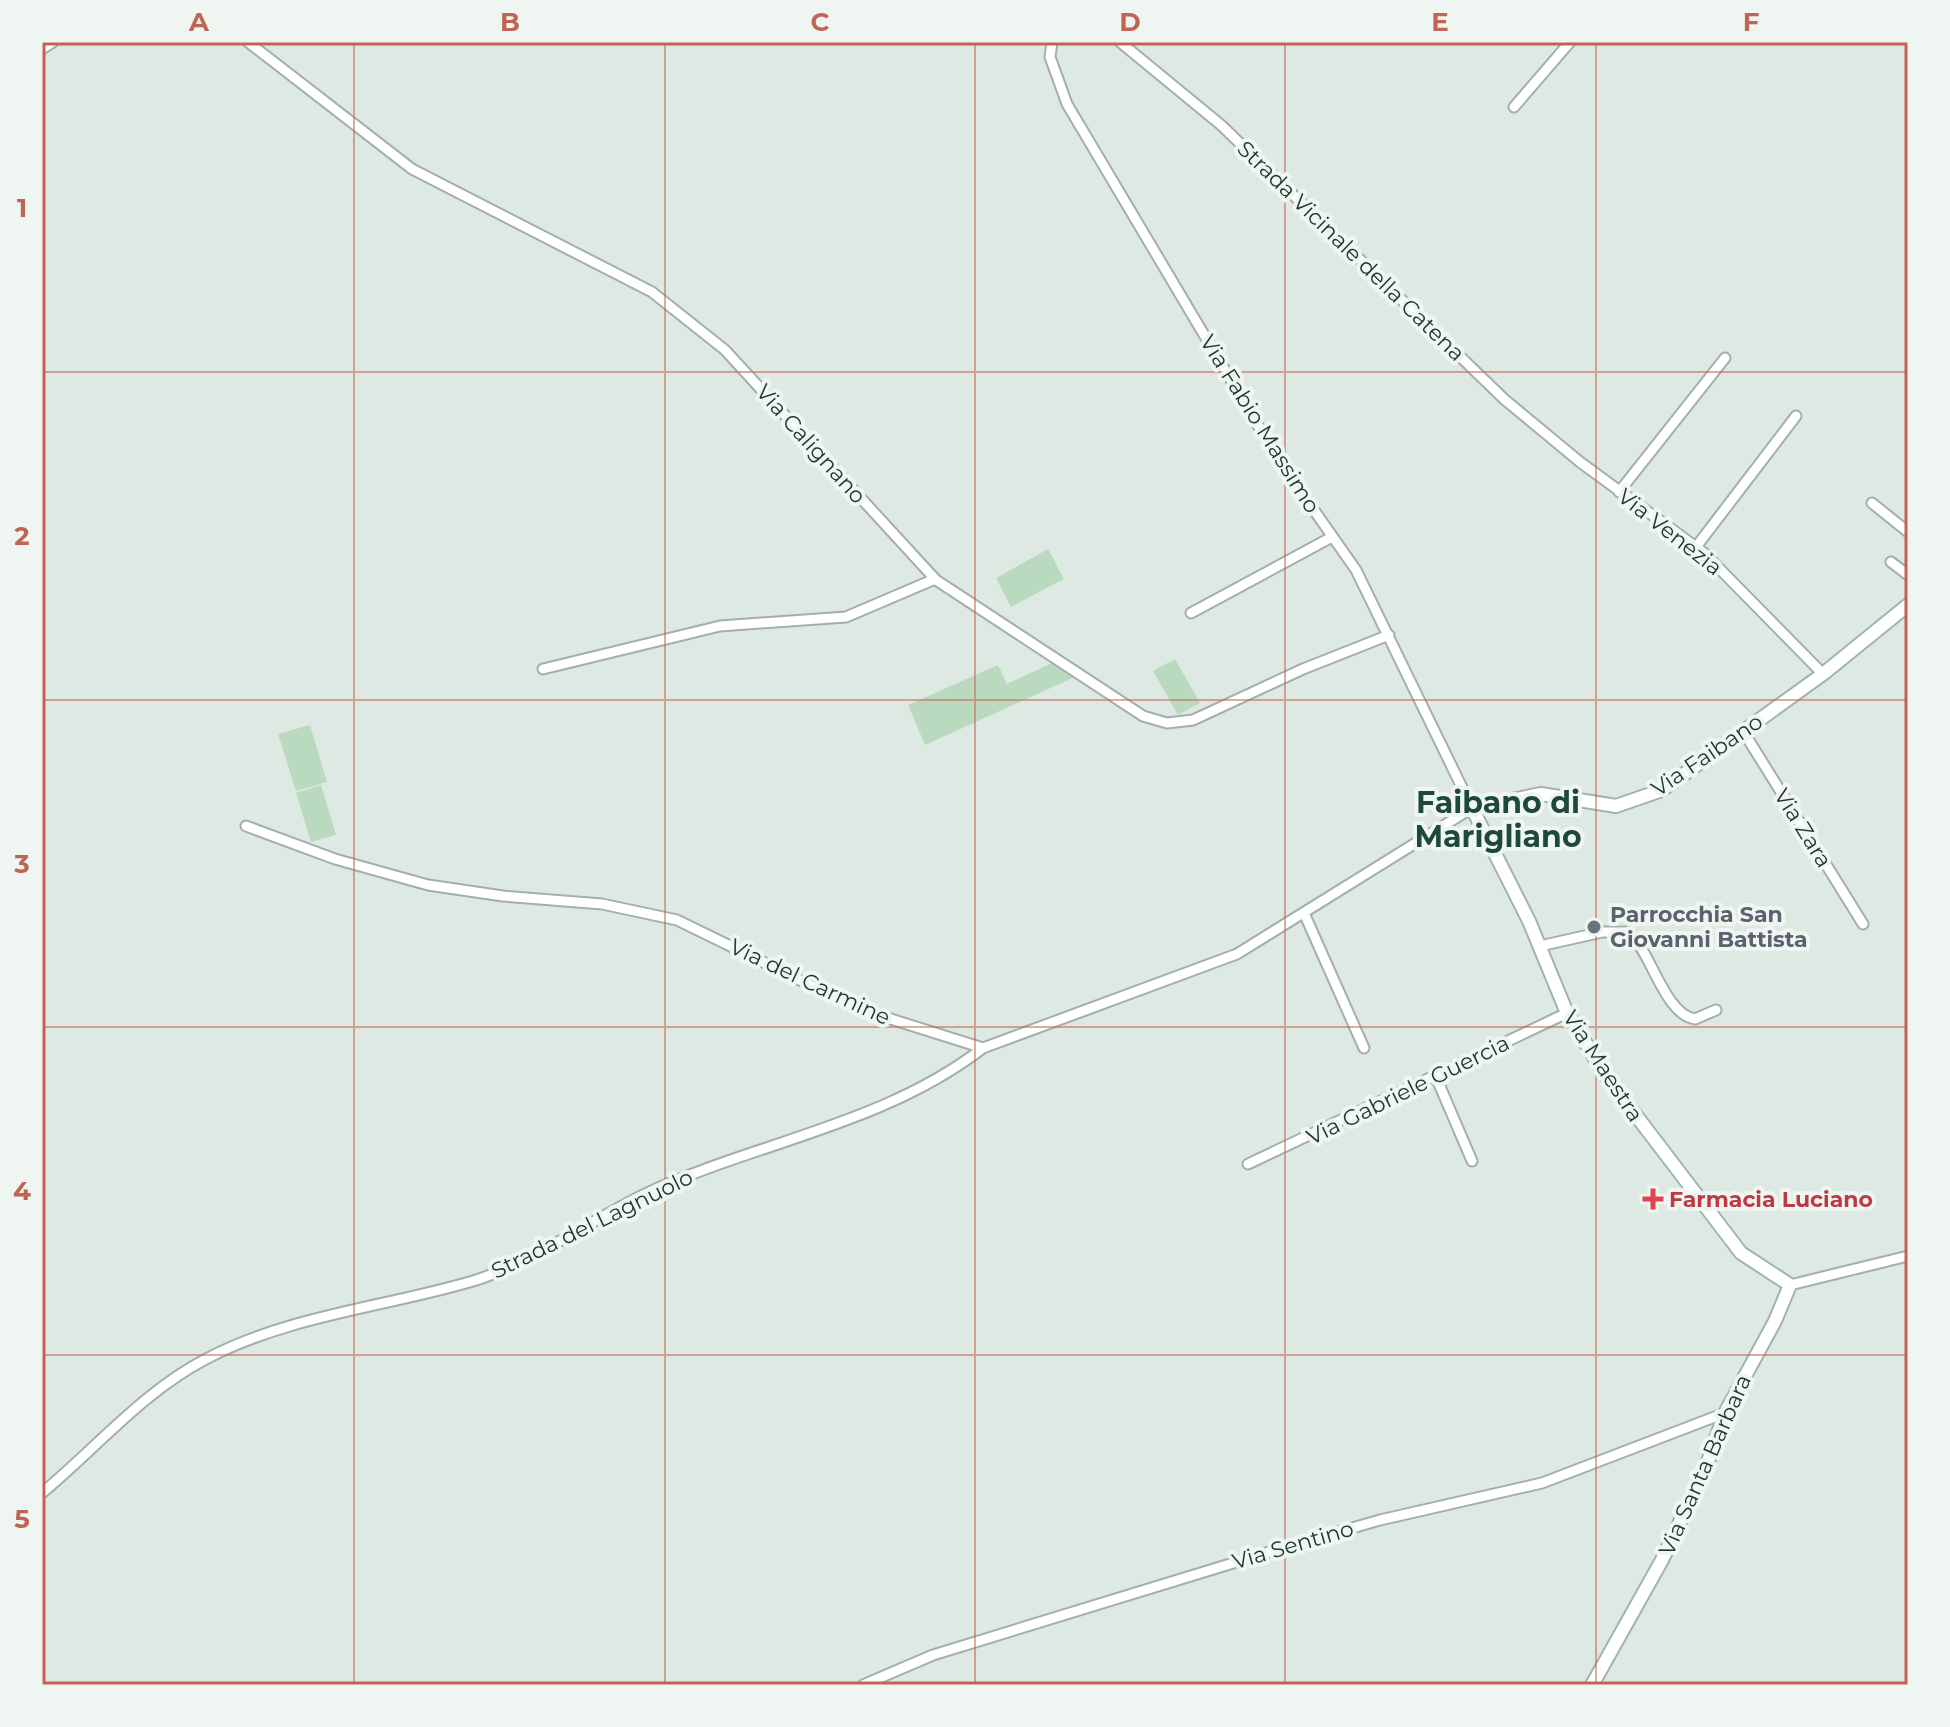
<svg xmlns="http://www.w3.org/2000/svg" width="1950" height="1727" viewBox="0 0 1950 1727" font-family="Montserrat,sans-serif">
<rect width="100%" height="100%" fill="#dfe9e4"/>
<!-- grass -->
<path fill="#b9dabe" d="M1048,549L1064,579L1011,607L996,578Z
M1175,659L1200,703L1178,715L1153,671Z
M1058,660L1079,675L925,745L908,705L998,665L1007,684Z
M310,725L327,782L296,791L278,734Z
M321,785L336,835L311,842L296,793Z"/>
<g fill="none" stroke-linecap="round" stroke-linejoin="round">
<defs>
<path id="street" d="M248,42L412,169L652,292L725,350L936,580L1143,716L1167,723L1193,720L1303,669L1389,635
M1120,42L1221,125L1504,399L1580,462L1704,553L1823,674
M42,49L53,42
M1514,107L1570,42
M1619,492L1725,358
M1872,503L1908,532
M1696,547L1796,416
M1891,562L1908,575
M1191,613L1332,537
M543,669L720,626L846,617L935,579
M1743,731L1863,924
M246,826L335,859L428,885L503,896L602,904L677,920L859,1009L983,1048L1237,954L1472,808L1356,570L1276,456L1067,104L1050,57L1052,42
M1304,913L1364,1048
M1540,946L1602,932H1629C1651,952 1665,1015 1695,1019L1716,1010
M1436,1077L1472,1161
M1248,1164L1567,1013
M1790,1285L1908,1256
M42,1493C95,1449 144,1391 206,1359C287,1316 385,1307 473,1281C534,1262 587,1222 645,1194C756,1142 883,1125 983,1048
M863,1685L933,1655L1279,1549L1380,1520L1542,1483L1725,1413"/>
<path id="secondary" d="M1592,1685L1662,1560L1706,1467L1725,1413L1775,1321L1790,1285L1741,1253L1606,1076L1567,1013L1529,921L1472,808L1541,794L1616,806L1662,790L1823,674L1908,605"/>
</defs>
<!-- street casing -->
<use href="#street" stroke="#a2b0aa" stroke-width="13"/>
<!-- secondary casing -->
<use href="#secondary" stroke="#9fb5aa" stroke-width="16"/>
<!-- street -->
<use href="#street" stroke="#fff" stroke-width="9"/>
<!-- secondary -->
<use href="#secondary" stroke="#fff" stroke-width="12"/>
</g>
<!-- grid -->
<path fill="none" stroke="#c26453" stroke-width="2" stroke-opacity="0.55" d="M354,42V1685M665,42V1685M975,42V1685M1285,42V1685M1596,42V1685M42,372H1908M42,700H1908M42,1027H1908M42,1355H1908"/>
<!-- markers -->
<circle fill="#6b7280" stroke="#eff6f2" stroke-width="3" cx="1594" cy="927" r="8"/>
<path fill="#e0444e" stroke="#eff6f2" stroke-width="3" d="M1649 1187h8v8h8v8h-8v8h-8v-8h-8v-8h8z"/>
<g text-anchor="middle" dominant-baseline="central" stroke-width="8" stroke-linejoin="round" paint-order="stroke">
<!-- street labels -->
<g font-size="22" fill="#213830" stroke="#eff6f2">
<text transform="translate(1351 251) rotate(44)">Strada Vicinale della Catena</text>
<text transform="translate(1260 424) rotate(58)">Via Fabio Massimo</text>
<text transform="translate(811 444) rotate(48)">Via Calignano</text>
<text transform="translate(1670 532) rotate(38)">Via Venezia</text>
<text transform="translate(1707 755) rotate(-34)">Via Faibano</text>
<text transform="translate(1803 828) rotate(58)">Via Zara</text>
<text transform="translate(810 982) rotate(25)">Via del Carmine</text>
<text transform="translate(1603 1066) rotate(57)">Via Maestra</text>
<text transform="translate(1408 1090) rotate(-26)">Via Gabriele Guercia</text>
<text transform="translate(592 1224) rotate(-26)">Strada del Lagnuolo</text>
<text transform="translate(1705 1465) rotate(-66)">Via Santa Barbara</text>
<text transform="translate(1293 1545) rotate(-16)">Via Sentino</text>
</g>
<!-- worship labels -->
<g font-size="22" font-weight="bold" fill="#5b616d" stroke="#eff6f2" text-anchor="start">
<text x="1610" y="914">Parrocchia San<tspan x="1610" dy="25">Giovanni Battista</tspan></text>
</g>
<!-- health labels -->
<g font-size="22" font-weight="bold" fill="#be3a42" stroke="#eff6f2" text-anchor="start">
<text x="1669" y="1199">Farmacia Luciano</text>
</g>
<!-- district labels -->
<g font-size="30" font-weight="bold" fill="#1e493a" stroke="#eff6f2">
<text x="1498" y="802">Faibano di<tspan x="1498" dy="34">Marigliano</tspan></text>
</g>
</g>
<!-- border -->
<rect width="1950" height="1727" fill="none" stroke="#eff6f2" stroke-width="88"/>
<rect x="44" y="44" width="1862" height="1639" fill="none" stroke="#c26453" stroke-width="3"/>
<g font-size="26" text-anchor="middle" font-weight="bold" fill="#c26453">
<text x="199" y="31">A</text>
<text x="510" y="31">B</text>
<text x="820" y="31">C</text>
<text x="1130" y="31">D</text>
<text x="1440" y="31">E</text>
<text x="1751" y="31">F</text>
<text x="22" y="217">1</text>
<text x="22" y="545">2</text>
<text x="22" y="873">3</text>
<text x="22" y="1200">4</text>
<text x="22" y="1528">5</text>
</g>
</svg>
